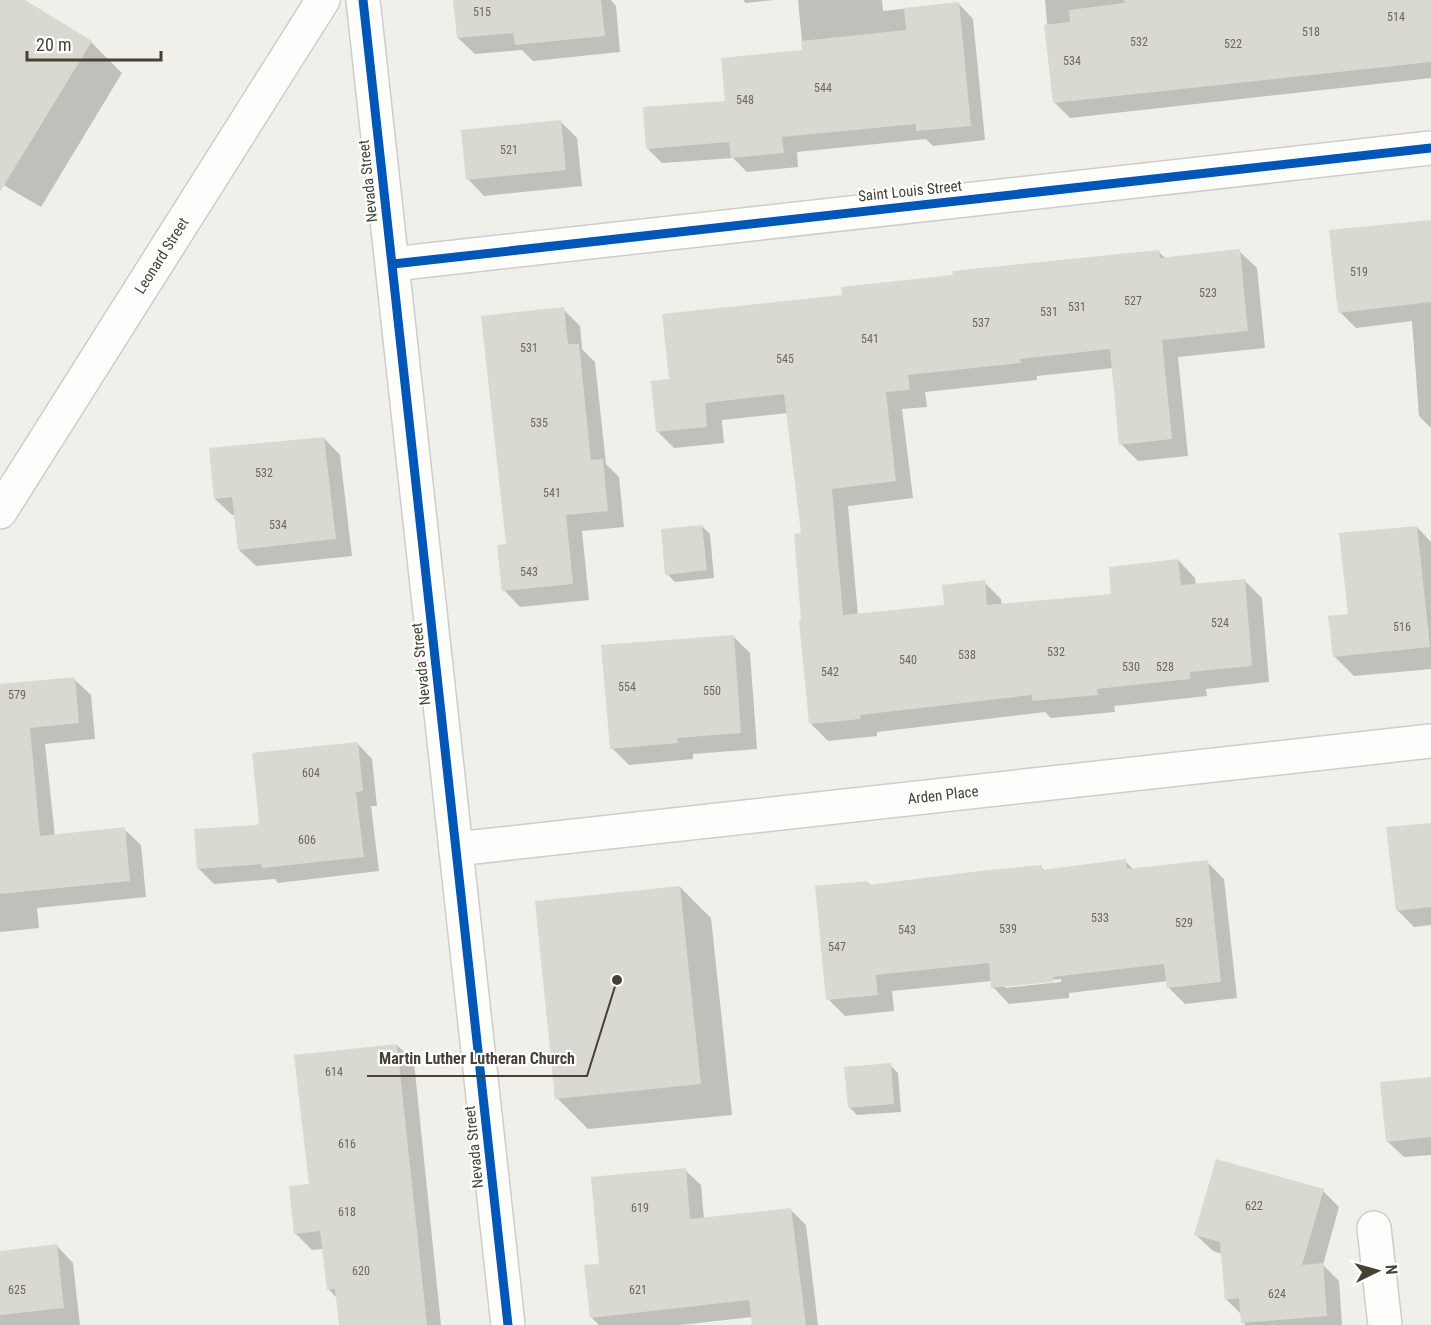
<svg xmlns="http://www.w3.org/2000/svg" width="1431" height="1325" viewBox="0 0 1431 1325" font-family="'Roboto Condensed',sans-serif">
<rect width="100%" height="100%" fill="#f0efe9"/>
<!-- shadow -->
<path fill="#0003" fill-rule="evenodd" d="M0,0H22L91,42L122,73L41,207L0,183Z
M455,0H611L616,6L620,52L533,61L522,50L475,54L458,38Z
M743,0H774L746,3Z
M798,0H882L883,11L958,3L973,19L985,140L933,146L926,139L797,152L798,167L747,172L733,158L662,163L647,148L727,102L803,52Z
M1045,0H1431V78L1070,118L1054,102Z
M561,122L577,138L582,186L484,196L468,179Z
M1431,221V428L1419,416L1412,321L1356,328L1340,312Z
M1158,251L1166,259L1239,251L1257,268L1265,348L1178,357L1188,456L1138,461L1121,444L1113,368L1037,376V380L925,392L927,407L902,409L913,498L848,506L858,615L946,606L984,582L1001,599L1002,606L1113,595L1178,560L1195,578L1196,585L1244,580L1262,598L1269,682L1206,689L1207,696L1114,706L1115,712L1051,718L1045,712L877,732V736L828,741L811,724L803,622V534L788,413L722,420L724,443L674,448L657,431L671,381L843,296Z
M563,309L580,326L582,349L595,362L606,464L619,477L624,527L582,531L589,600L520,607L504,590L508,545Z
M324,438L340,455L352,556L256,566L239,550L235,515H232L215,499Z
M702,526L710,534L714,578L675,582L667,574Z
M1417,527L1431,542V669L1354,676L1334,656L1350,615Z
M733,636L750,653L757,749L693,754V759L629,765L612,748Z
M74,679L91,695L95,739L45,744L55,836L124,829L141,845L146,897L37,908L39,928L0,932V686Z
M357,743L372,759L377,806H371L379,871L278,883L275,879L214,884L198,868L257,827Z
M1431,824V925L1414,927L1397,910Z
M1125,861L1134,870L1207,862L1224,879L1237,998L1185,1004L1168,987V981L1069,993V998L1009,1004L993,987L992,981L892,991L894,1011L845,1016L828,999L867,882L871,886L1041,867L1045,871ZM1061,979V982L1005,988V985Z
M680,887L711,918L732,1115L588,1129L557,1098Z
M397,1045L414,1062L441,1325H340L337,1298L328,1289L323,1249L312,1250L295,1233L311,1186Z
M890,1065L898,1073L901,1112L857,1115L849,1107Z
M1431,1079V1155L1404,1157L1387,1141Z
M685,1170L701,1185L704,1219L791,1210L806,1225L818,1325H753L752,1317L680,1325H599L592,1318L601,1265Z
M1323,1191L1339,1207L1323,1265L1339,1281L1342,1325H1245L1241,1314L1226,1299L1222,1254L1213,1251L1196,1235Z
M57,1246L73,1263L80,1325H0V1252Z"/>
<!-- building -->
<path fill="#d9d8d1" d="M0,0H25L92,41L0,192Z
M453,0H601L605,36L515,45L513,33L457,38Z
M1124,0H1431V62L1053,103L1044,25L1070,22L1069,10L1125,3Z
M959,2L971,126L916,131V124L782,137L784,153L731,158L729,142L646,149L643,107L725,101L721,58L802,50L801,41L906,30L904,8Z
M561,120L566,170L466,180L461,130Z
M1431,220V302L1338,313L1329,230Z
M1240,249L1248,331L1162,340L1172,439L1119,445L1110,349L1020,359L1021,363L908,375L910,390L886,392L896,481L832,489L843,615L944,605L942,585L985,580L987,605L1111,594L1109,567L1178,559L1181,585L1245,579L1252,666L1190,672V679L1097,689L1098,695L1032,701V695L860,715L861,719L809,724L799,621L801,620L794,534L801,533L784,394L705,403L707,427L656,432L651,381L669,379L662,314L842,295L841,287L953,275L952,271L1159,250L1160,258Z
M564,307L568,344H579L591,460L603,459L608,511L566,515L573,584L502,591L497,545L506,544L481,316Z
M324,437L336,539L238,550L232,497L214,499L209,448Z
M702,525L707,570L665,575L661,529Z
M1417,526L1430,647L1333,657L1328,616L1348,614L1339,533Z
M734,635L741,733L677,738L678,743L610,749L601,645Z
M75,677L79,723L30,728L40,836L125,827L130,881L0,894V684Z
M358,742L363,791L356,792L364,857L262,868L261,864L197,869L194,829L257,825L259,821L252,753Z
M1431,823V907L1396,911L1386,827Z
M1126,859L1127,869L1208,860L1221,982L1167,988L1164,964L1053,977V982L991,988L989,963L876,975L878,995L826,1000L815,886L867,881L868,885L980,871L1042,865V870Z
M680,886L701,1084L555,1099L535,901Z
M397,1044L427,1325H339L335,1289L327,1290L320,1231L294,1234L289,1186L309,1184L294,1055Z
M891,1063L894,1104L848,1108L844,1067Z
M1431,1077V1137L1386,1142L1380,1082Z
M1216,1159L1324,1189L1302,1265L1323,1263L1327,1316L1241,1323L1239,1298L1225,1300L1220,1242L1194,1235Z
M686,1168L690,1219L791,1208L806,1325H752L749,1300L590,1318L584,1265L599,1264L591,1177Z
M57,1244L64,1308L0,1315V1251Z"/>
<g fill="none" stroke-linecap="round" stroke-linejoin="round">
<defs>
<g id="minor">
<path d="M363,0L508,1325"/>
<path d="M393,264L1431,148"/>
<path id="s1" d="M0,512L323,0"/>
<path id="s2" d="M456,849L1431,741"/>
<path d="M1374,1228L1385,1325"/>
</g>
</defs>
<!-- minor casing -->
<use href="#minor" stroke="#cecdc7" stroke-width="36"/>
<!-- minor -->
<use href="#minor" stroke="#fdfdfc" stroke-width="33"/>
<defs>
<path id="cycleway" d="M363,0L508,1325
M393,264L1431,148"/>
</defs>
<!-- cycleway casing -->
<use href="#cycleway" stroke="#fff" stroke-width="13"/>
<!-- cycleway -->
<use href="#cycleway" stroke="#0057b8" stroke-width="9"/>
</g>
<g text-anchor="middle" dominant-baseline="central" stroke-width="4.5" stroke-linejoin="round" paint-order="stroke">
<!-- number labels -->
<g font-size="12" fill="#6b685d">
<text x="482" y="12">515</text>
<text x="1396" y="17">514</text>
<text x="1311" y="32">518</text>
<text x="1139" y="42">532</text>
<text x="1233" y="44">522</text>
<text x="1072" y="61">534</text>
<text x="823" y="88">544</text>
<text x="745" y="100">548</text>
<text x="509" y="150">521</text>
<text x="1359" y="272">519</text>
<text x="1208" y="293">523</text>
<text x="1133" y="301">527</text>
<text x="1077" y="307">531</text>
<text x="1049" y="312">531</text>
<text x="981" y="323">537</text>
<text x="870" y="339">541</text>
<text x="529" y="348">531</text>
<text x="785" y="359">545</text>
<text x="539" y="423">535</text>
<text x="264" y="473">532</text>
<text x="552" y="493">541</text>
<text x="278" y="525">534</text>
<text x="529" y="572">543</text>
<text x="1220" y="623">524</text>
<text x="1402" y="627">516</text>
<text x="1056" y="652">532</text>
<text x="967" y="655">538</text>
<text x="908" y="660">540</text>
<text x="1131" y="667">530</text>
<text x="1165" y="667">528</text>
<text x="830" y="672">542</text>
<text x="627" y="687">554</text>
<text x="712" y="691">550</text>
<text x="17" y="695">579</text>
<text x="311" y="773">604</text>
<text x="307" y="840">606</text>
<text x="1100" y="918">533</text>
<text x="1184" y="923">529</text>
<text x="1008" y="929">539</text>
<text x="907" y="930">543</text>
<text x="837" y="947">547</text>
<text x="334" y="1072">614</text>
<text x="347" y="1144">616</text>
<text x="1254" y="1206">622</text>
<text x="640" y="1208">619</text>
<text x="347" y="1212">618</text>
<text x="361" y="1271">620</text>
<text x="17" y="1290">625</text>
<text x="638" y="1290">621</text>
<text x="1277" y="1294">624</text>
</g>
<!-- street labels -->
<g font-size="15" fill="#454235" stroke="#fff">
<text transform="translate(368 181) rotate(-96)">Nevada Street</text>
<text transform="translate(910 191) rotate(-6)">Saint Louis Street</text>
<text stroke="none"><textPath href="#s1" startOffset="303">Leonard Street</textPath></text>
<text transform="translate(421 664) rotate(-96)">Nevada Street</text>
<text stroke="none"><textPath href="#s2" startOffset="490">Arden Place</textPath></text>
<text transform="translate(474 1147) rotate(-96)">Nevada Street</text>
</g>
</g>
<!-- callouts -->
<path fill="none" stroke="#454235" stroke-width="2" d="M617 980L587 1076H367"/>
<circle fill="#454235" stroke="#fff" stroke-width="2" cx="617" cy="980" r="6"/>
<g font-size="16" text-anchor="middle" font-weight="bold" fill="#454235" stroke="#fff" stroke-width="4.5" stroke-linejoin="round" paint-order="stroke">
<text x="477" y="1064">Martin Luther Lutheran Church</text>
</g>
<!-- north arrow -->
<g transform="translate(1377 1271) rotate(85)" stroke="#ffffff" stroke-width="4.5" paint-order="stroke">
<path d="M0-4.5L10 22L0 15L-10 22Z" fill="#454235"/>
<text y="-9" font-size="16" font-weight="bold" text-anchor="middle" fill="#454235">N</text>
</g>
<!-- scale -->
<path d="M27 51v9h134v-9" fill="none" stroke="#454235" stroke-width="3"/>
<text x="36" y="51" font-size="18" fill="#454235" stroke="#ffffff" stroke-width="4.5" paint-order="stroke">20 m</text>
</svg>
